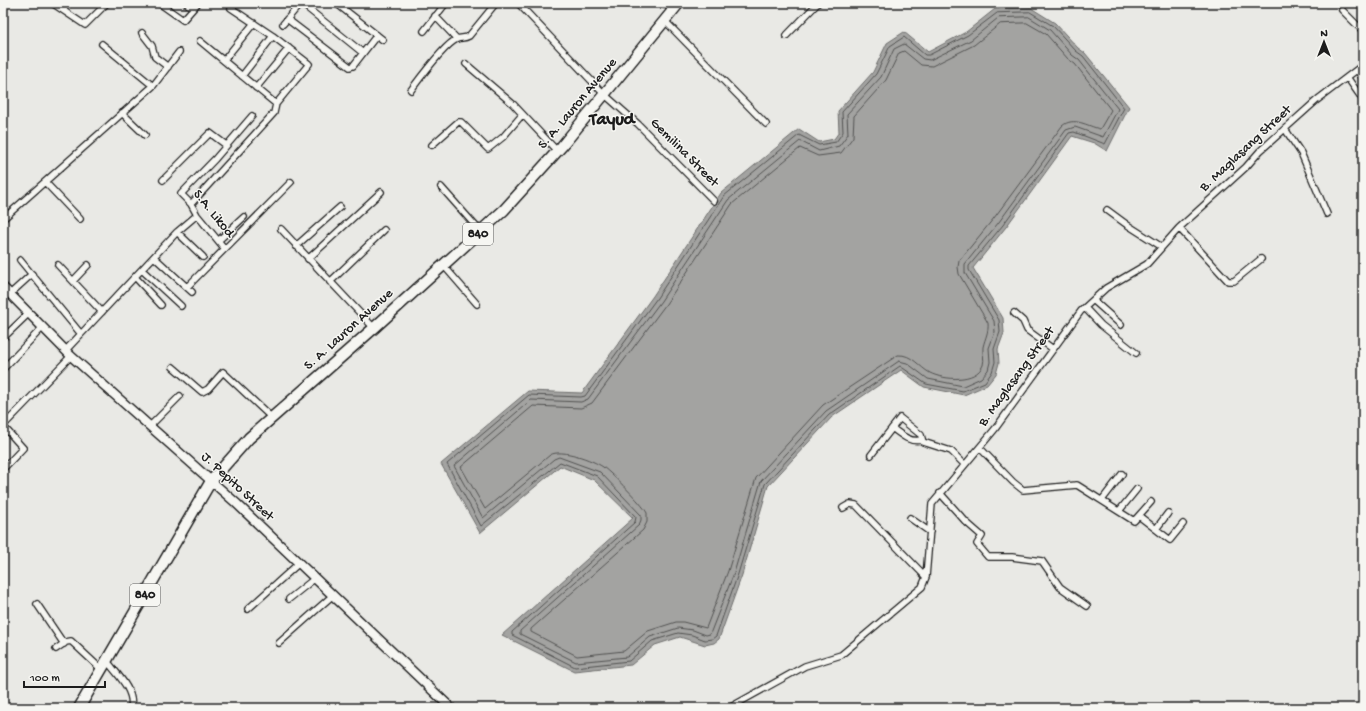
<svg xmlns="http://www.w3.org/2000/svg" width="1366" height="711" viewBox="0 0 1366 711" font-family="'Gochi Hand',sans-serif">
<rect width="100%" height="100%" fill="#e9e9e5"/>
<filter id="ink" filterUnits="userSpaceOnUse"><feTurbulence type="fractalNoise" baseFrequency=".025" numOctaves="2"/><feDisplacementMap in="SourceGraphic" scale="8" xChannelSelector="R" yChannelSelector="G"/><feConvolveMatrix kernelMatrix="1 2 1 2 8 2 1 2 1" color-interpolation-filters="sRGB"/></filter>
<g filter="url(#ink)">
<!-- water -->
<path fill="#a3a3a1" stroke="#6d6d6c" d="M1031,8L1055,23L1078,48L1085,53L1129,107L1107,151L1094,143L1072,136L1006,227L973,268L1003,318L1004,333L998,349L999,363L996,374L987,385L964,395L924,387L901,370L832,417L768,486L742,575L719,639L714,643L705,645L680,637L655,645L631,665L574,671L502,635L633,518L594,480L560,466L480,533L441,464L528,391L582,393L653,296L721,193L799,129L819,142L834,139L839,132L838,111L873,72L887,43L904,32L928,52L966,32L995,9Z"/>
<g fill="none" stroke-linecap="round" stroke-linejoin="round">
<!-- shore -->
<path stroke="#525251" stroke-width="1" d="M1030,12L1053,26L1076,51L1083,56L1124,108L1105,144L1074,132L1069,133L1003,225L969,266V270L999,320L1000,332L994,349L995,362L992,372L985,382L963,391L926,384L900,366L829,415L765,484L738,574L716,636L712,639L705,640L692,635L678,633L652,641L629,661L575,667L512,635V632L635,522L636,517L597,476L560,462L481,526L447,464L529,395L581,397L585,396L657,298L724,196L799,135L819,145L836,142L843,132L842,112L876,74L890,46L904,37L925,55H929L968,35L997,13Z
M1029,17L1050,30L1072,55L1079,60L1118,109L1103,137L1075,127L1066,130L999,222L965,264V273L994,321L995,332L989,348L990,362L988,370L981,378L963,386L928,379L907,363L899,361L826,411L761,481L734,573L710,634L706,635L693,630L678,628L650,637L627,657L576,662L520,634V631L639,525L641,520V515L600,472L559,457L554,459L483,518L454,466L531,400L581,402L588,399L661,301L728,200L800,141L819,151L839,146L848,134L847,114L881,77L894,49L904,44L923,59L930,60L971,40L998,18Z
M1027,23L1046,34L1068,59L1075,64L1111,110L1100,129C1087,126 1074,116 1062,126L994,218L959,261L958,267L959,274L988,323C989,332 985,338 983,347C982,353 985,359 983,365C976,383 944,380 930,373C919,367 912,354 898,355L823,405L756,478L728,571L706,628L683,622H676L648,631L624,651L577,656L531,632V629L643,530L647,522V513C642,503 612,474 603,467C593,460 561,448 550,455L485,509L461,467L533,406L581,408L592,403L666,304L732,204L800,148L818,156L841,153L853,137L854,116L886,80L899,53L904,51L921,65L932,66L974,45L1000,24Z"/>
<defs>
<path id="street" d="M52,3L85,25L107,3
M159,3L183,20L198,3
M186,3L193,8
M301,3L363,53
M336,3L383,40
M518,3L604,94L638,124L714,201
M663,3L673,10
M63,10L69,3
M1342,10L1363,31
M435,16L457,39
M287,19L350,67L353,66L377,35
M665,21L766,124
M283,24L301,3
M424,31L446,3
M142,33L152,46L155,57L168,67
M786,36L818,3
M200,41L276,104
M102,44L153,86
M224,60L254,23
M466,64L513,104L557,151
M1357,70L1363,78
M242,76L273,36
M1347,77L1363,100
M256,88L289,48
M411,90C420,78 445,44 457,39C461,37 464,39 469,36L496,3
M122,113L145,135
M1285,129L1301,153L1327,214
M432,145L458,122H461L488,149L503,137L522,115
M163,180L210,133L226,145
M45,182L80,219
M441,187L481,232
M191,204L274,113L276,104L309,64L273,36L231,8
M1107,210L1126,224L1162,247
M3,219L153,86L179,52
M1179,228L1228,281H1234L1261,259
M281,229L374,328
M177,232L203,257
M219,240L244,217
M296,246L340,207
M225,249L197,215L191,204L181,194L215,159L252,116
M154,257L192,292
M308,259L381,192
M20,260L81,334
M58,265L102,312
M444,266L477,304
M142,270L181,306
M135,277L161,305
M73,281L88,265
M330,282L384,230
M187,287L291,182
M10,294L32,274
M1093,300L1121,325
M1085,308L1101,325L1136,353
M1014,313L1023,321L1027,330L1053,349
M3,338L28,314
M66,350L177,232L197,215
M173,367L202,392L208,389L223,372L272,418
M3,369L42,328
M3,426L71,356
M150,426L180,396
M892,428C900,434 910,443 921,440
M980,448L1013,482L1023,490L1077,485L1134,521L1151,502
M871,455L900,418L921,435L923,442L951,451L964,464
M3,469L23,448L3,426
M940,493L966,522L982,536L977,544L988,557H1012L1042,561L1060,587L1087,606
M1102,500L1122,474
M843,508L850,504L856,505L926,577
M1119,511L1137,489
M1139,516L1170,540L1183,524
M910,518L930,532
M1156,529L1168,513
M289,599L314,579
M37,604L64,644
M248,609L298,564
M279,643L332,596
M56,649L66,642L71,641L102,670
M107,661C117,674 135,691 131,708
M729,708L805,666L841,655L922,587L926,577L932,504L995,429L1081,311L1106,288L1147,264L1179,228L1246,167L1260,151L1317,100L1363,65"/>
<path id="secondary" d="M3,287L71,356L236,503L451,708"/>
<path id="highway" d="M79,708L211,481L249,438L374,328L504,210L562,146L679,3"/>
</defs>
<!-- street casing -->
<use href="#street" stroke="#1c1c1c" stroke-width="8"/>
<!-- secondary casing -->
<use href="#secondary" stroke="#1c1c1c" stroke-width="11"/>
<!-- highway casing -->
<use href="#highway" stroke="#1c1c1c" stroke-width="13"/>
<!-- street -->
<use href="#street" stroke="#f6f6f2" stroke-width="5.5"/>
<!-- secondary -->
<use href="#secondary" stroke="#f6f6f2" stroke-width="8"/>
<!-- highway -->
<use href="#highway" stroke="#f6f6f2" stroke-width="10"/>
</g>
</g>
<g text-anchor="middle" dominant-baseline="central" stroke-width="3" stroke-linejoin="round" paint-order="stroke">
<!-- shield labels -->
<g fill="#f6f6f2" stroke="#5d5d5c" stroke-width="1">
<rect x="463" y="223" width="30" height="22" rx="3"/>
<rect x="130" y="584" width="30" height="22" rx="3"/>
</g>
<g font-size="13" font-weight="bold" fill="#1c1c1c">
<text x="478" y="234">840</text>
<text x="145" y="595">840</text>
</g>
<!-- street labels -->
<g font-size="14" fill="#1c1c1c" stroke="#f6f6f2">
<text transform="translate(578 104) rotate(-50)">S. A. Lauron Avenue</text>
<text transform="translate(1246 149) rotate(-43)">B. Maglasang Street</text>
<text transform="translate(684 153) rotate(45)">Gemilina Street</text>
<text transform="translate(213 214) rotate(51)">S.A. Likod</text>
<text transform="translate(349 330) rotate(-42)">S. A. Lauron Avenue</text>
<text transform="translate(1017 377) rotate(-54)">B. Maglasang Street</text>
<text transform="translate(237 487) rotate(43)">J. Pepito Street</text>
</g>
<!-- district labels -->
<g font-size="18" font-weight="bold" fill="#1c1c1c" stroke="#f6f6f2">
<text x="612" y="120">Tayud</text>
</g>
</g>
<!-- margin -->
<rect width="1366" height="711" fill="none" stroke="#f6f6f2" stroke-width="16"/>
<rect x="8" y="8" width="1350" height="695" fill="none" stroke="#1c1c1c" stroke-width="1.5" filter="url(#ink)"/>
<!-- north arrow -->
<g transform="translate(1324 42)" stroke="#f6f6f2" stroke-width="3" paint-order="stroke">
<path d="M0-3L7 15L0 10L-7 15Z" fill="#1c1c1c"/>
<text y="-6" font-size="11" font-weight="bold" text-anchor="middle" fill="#1c1c1c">N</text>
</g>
<!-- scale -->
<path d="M24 681v6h81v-6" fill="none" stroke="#1c1c1c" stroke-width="2"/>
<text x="30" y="681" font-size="12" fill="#1c1c1c" stroke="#f6f6f2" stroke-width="3" paint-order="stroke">100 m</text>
</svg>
